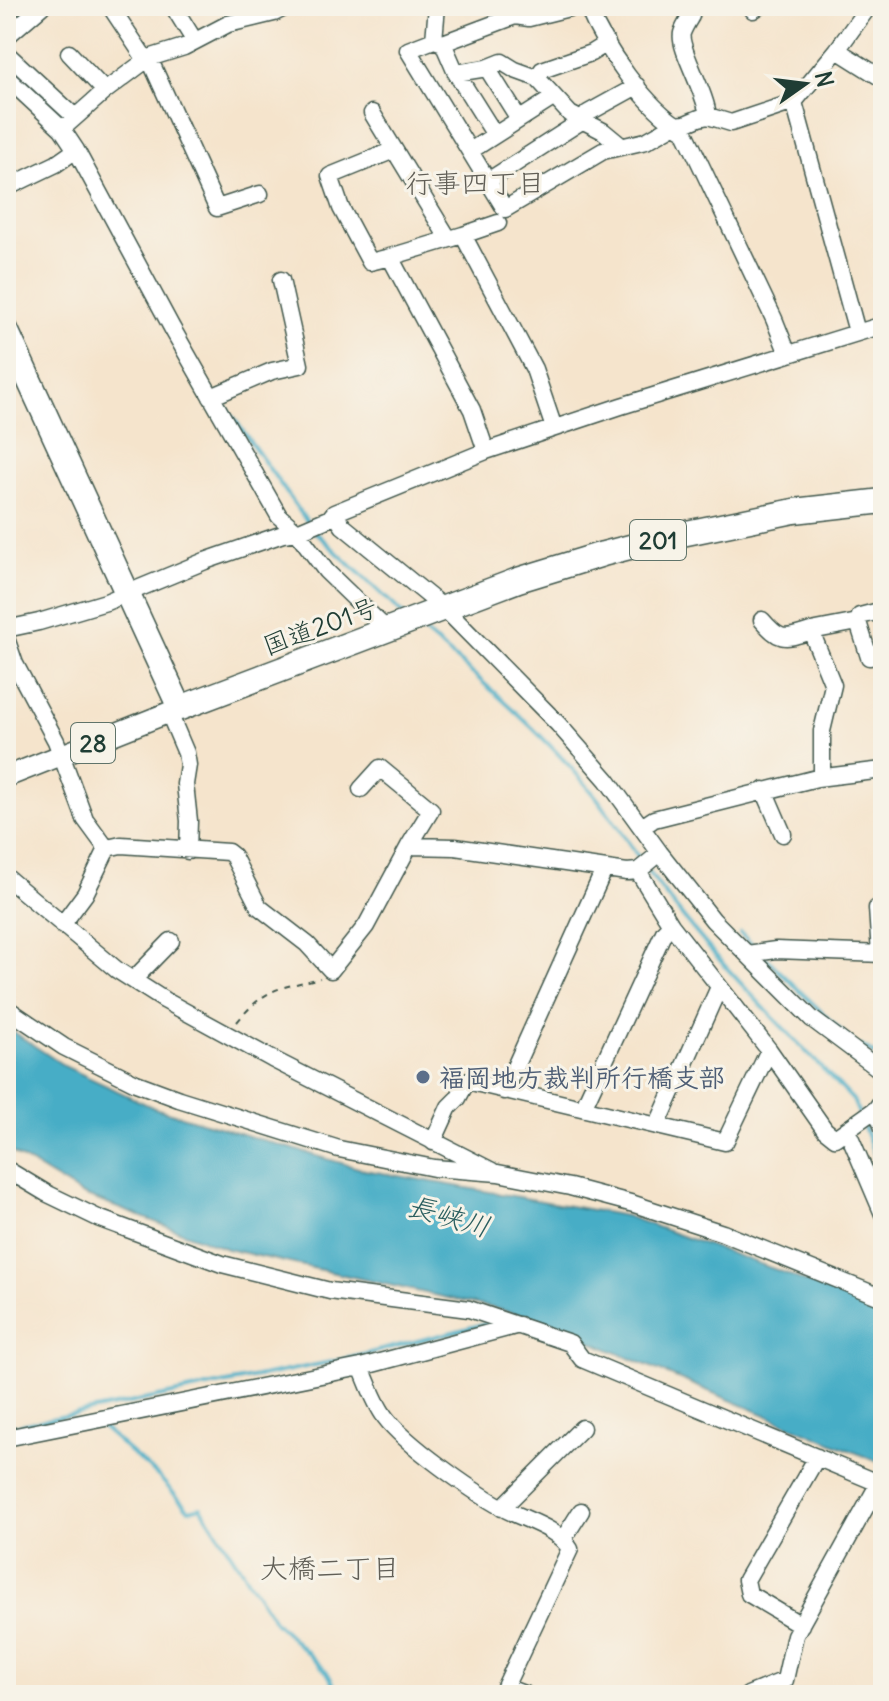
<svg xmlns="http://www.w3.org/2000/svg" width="889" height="1701" viewBox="0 0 889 1701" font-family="Delius,'Klee One',sans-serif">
<rect width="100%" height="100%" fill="#f7f3e8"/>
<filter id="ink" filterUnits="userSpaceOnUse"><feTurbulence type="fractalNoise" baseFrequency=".0125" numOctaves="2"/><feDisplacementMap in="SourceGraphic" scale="16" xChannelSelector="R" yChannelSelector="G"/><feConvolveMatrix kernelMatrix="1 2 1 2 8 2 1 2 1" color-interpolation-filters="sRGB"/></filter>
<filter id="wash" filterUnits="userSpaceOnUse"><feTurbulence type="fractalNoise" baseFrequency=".006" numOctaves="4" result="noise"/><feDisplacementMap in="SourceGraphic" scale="32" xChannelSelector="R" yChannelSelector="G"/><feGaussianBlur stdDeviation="1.8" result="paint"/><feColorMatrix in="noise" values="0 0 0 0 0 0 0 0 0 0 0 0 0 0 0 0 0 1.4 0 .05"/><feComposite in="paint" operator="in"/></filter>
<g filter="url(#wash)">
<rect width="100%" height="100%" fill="#f5e4cc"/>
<!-- water -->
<path fill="#46adc6" stroke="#32757d" stroke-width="2" d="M6,1027L66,1067L154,1108L365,1170L626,1216L785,1273L883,1315V1464L529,1316L227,1249L81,1194L6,1149Z"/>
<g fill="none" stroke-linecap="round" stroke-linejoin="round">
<!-- stream -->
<path stroke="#46adc6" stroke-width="4" d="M6,65L65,119
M225,406L308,523
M313,530L403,614
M419,628C481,680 541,730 593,793C611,815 626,840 643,863
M648,871C706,953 783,1027 853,1100L859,1114
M740,933L756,948
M765,957L842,1032
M861,1046L883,1059
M862,1122L883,1177
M98,1424L158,1476L189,1510L201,1507L275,1622L327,1672L340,1695
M6,1428L350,1358L492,1322"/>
</g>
</g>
<g filter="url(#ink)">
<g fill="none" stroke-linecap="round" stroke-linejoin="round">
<defs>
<path id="minor" d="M110,6L146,60
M173,6L194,40
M587,6C604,47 645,108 684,130L774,319L788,354
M688,6L691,16C688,21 684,27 682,33C678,48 706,92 708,116
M753,10L759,6
M6,37L42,6
M434,40L408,50L505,209L603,151L646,141L674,125L685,124L699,118L708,116L731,123L794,102L837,50L883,79
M434,40L443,43L456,73L487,68L502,62L515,70L537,78L570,114L603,131L620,145
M434,40L437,6
M443,43L515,16L529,18L577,6
M837,50L869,6
M6,53L75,117
M69,53L105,91
M149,58L217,208L260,194
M487,68L519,119
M542,70L591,53L607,43
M456,73L495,135
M6,77L62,129L76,150L172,328L279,516L297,532L326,571L388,631
M794,102L857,332
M372,113L448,238
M62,129L105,91L149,58L184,47L228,24L274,13L288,6
M470,151L553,98
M488,181L583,120L588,113L637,86
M6,188L56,164L76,150
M498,223L463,235L534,369L554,428
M463,235L390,257L472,410L486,451
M390,257L370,262L341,208L330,176L394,150
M211,397L272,371L300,365L281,280
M334,513L343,526L445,609L558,724L607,780L660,853L713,920L812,1019L883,1072
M762,620C781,642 784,639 811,631L833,685L822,731V777
M858,622L869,657L883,655
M6,629L39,622L106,602L205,561L283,534L297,532L330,518L334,513L486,451L621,406L883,325
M811,631L858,622L860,616L883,610
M6,638L15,664L56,741L85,819L107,849L85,894L62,925
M169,713L186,753L188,765L185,784L189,821L188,851
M361,789L380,768L431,810L409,846
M764,790L783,834
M642,827L654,819L817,778L883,770
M107,848L121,845L228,852L233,856L259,907L307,944L331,970L366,926L409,846L455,847L627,872L638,871L660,853
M638,871L671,925L769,1050L825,1130L835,1138L876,1109L883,1099
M6,877L117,970L164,1000L272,1059L492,1171
M877,908L880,954
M747,954L776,950L883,954
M133,980L171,941
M6,1008L64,1047L136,1083L179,1099L339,1149L434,1168L498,1173L570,1187L634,1204L723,1233L883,1298
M504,1091L604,870
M583,1108L664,932L671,925
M876,1109L883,1128
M657,1126L719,987
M848,1132L883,1214
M433,1142L449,1107L458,1098L467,1081L725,1142L769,1050
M6,1169L46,1193L98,1218L222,1264L330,1291L469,1309L570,1343L582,1359L883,1485
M361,1367C368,1383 374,1402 385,1417C405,1444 472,1491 503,1508C524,1520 557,1527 570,1549L505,1687L526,1695
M6,1438L361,1367L519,1325
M502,1508L582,1428
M564,1538L581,1511
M801,1625L749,1594L746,1580L817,1457
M748,1695L785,1680L795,1635L879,1483"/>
<path id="major" d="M6,777L180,708"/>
<path id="highway" d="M6,330L180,708L518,580L603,554L672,536L794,511L883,501"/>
</defs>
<!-- minor casing -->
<use href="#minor" stroke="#3f564b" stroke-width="19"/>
<!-- major casing -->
<use href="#major" stroke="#3f564b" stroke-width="23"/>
<!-- highway casing -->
<use href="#highway" stroke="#3f564b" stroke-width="27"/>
<!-- path -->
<path stroke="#3f564b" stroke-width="2" stroke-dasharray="6 6" stroke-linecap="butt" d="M237,1022C267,986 279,989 320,978"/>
<!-- minor -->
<use href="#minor" stroke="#fff" stroke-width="16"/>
<!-- major -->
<use href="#major" stroke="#fff" stroke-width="20"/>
<!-- highway -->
<use href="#highway" stroke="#fff" stroke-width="24"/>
</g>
</g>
<!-- markers -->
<circle fill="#5c6f8a" stroke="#f7f3e8" stroke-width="3" cx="423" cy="1077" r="8"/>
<g text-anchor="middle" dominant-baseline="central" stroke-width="6" stroke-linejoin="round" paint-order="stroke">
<!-- shield labels -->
<g fill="#f7f3e8" stroke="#60746a" stroke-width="2">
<rect x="630" y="520" width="56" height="40" rx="6"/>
<rect x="71" y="723" width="44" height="40" rx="6"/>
</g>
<g font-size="24" font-weight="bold" fill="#1f3d34">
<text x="658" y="540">201</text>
<text x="93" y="743">28</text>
</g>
<!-- street labels -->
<g font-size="26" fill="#1f3d34" stroke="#f7f3e8">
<text transform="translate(320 626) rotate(-20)">国道201号</text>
</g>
<!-- service labels -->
<g font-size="26" font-weight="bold" fill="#4e5e75" stroke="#f7f3e8" text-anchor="start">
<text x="439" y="1077">福岡地方裁判所行橋支部</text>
</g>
<!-- neighbourhood labels -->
<g font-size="28" fill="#615f57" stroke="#f7f3e8">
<text x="475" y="183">行事四丁目</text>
<text x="330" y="1568">大橋二丁目</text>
</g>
<!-- water labels -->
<g font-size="28" font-style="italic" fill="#2b5f60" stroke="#f7f3e8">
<text transform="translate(449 1216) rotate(16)">長峡川</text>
</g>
</g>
<!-- margin -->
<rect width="889" height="1701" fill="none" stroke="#f7f3e8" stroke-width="32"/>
<!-- north arrow -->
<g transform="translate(805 84) rotate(76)" stroke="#f7f3e8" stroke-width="6" paint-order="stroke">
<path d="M0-6L14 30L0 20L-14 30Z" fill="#1f3d34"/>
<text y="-12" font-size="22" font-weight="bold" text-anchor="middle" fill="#1f3d34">N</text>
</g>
</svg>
